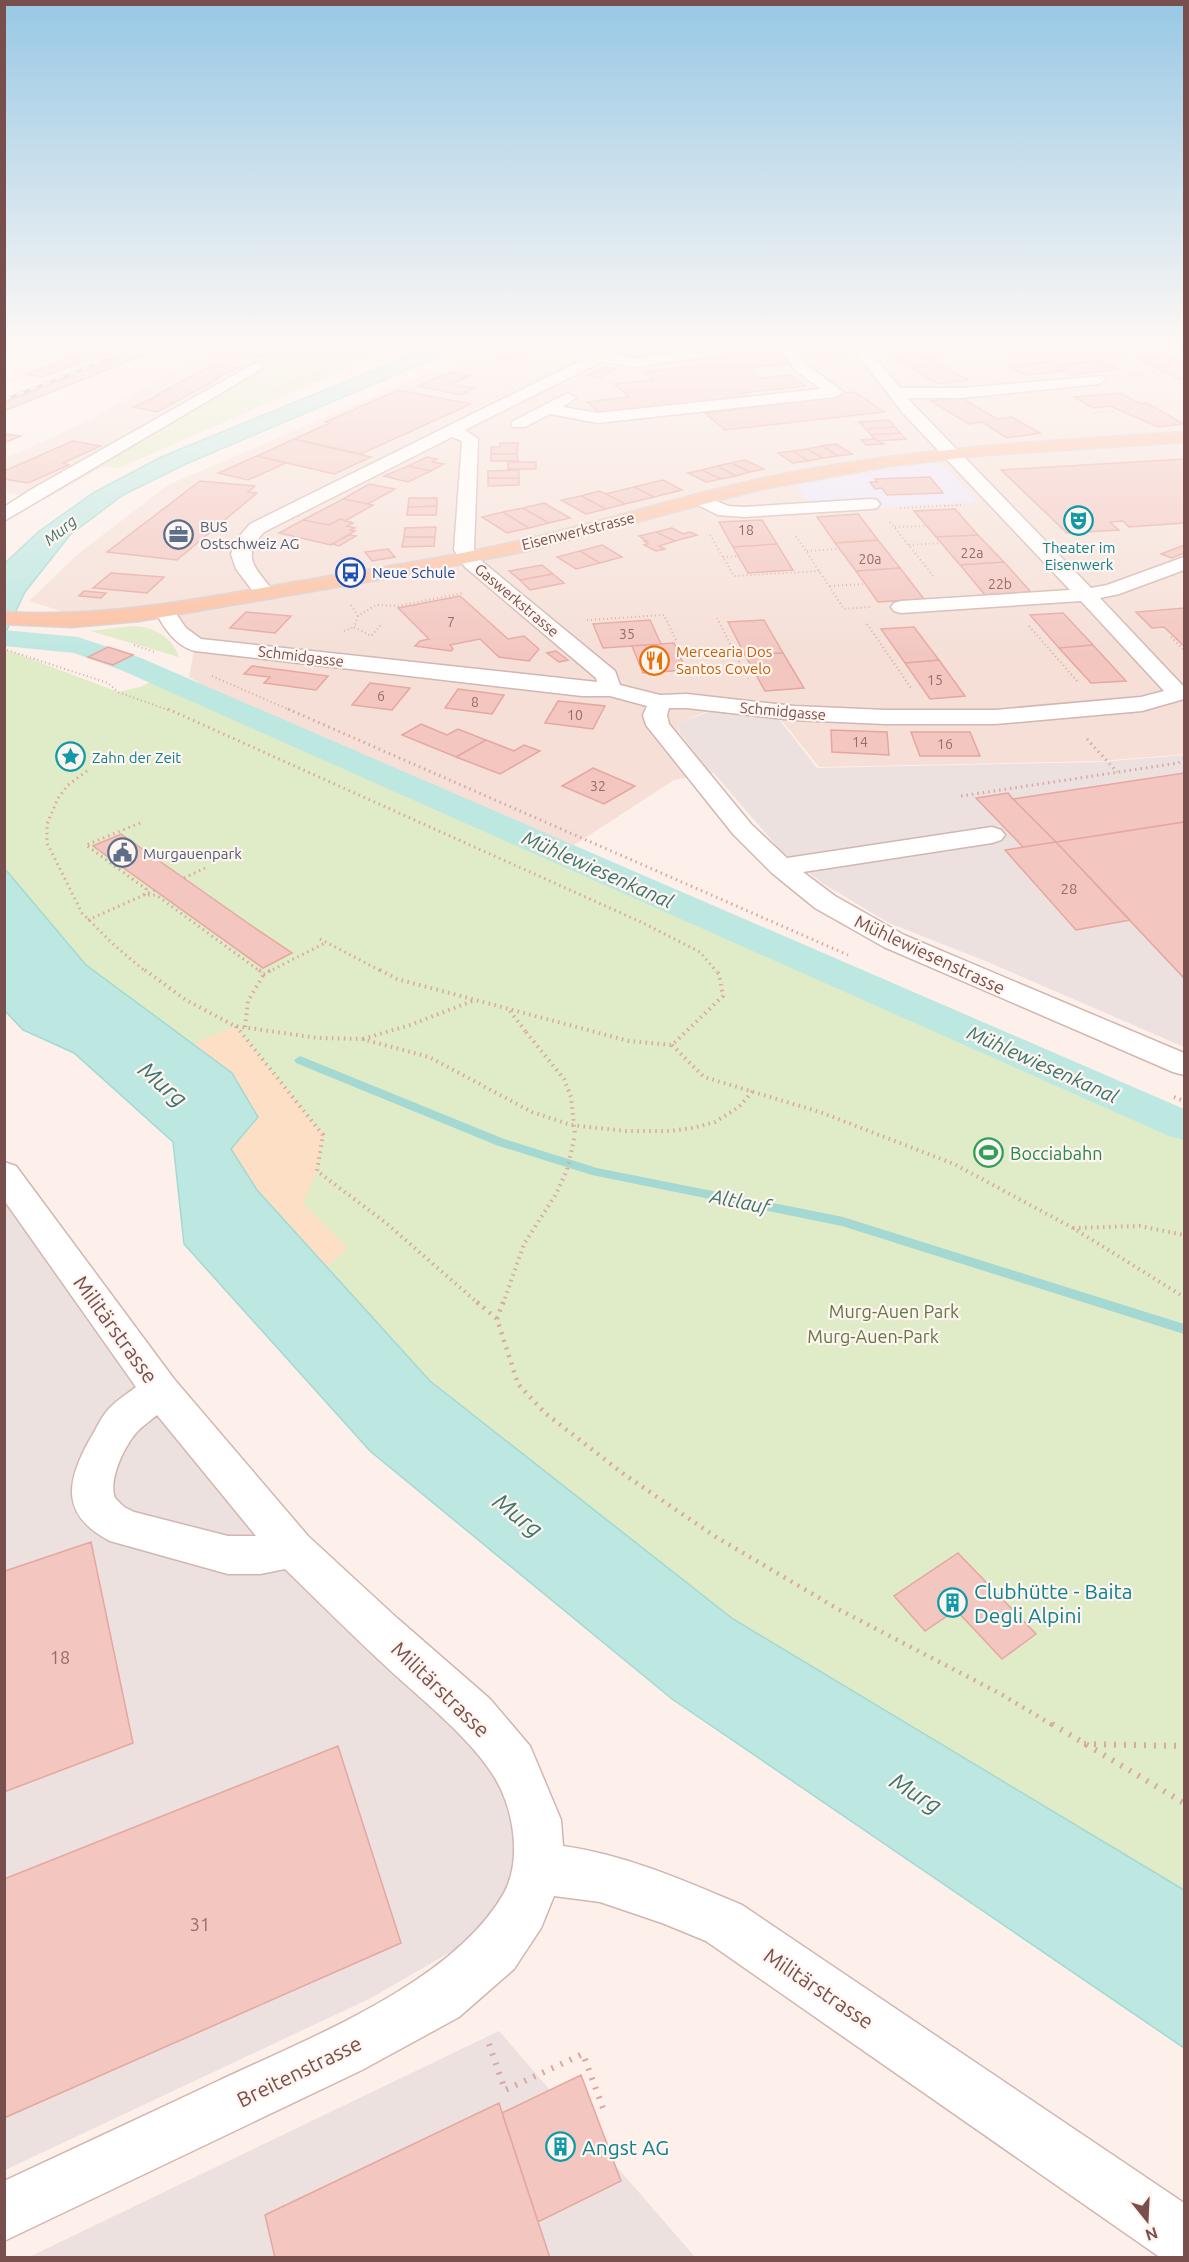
<svg xmlns="http://www.w3.org/2000/svg" width="1189" height="2262" viewBox="0 0 1189 2262" font-family="Ubuntu,sans-serif">
<rect width="100%" height="100%" fill="#fdefe9"/>
<!-- residential -->
<path fill="#f5dfd7" d="M214,344H402L119,468L102,467L45,499L5,492L4,459L90,420L195,357L188,355Z
M496,344H1184V754L1101,761L819,767L779,717L710,710L678,723L679,735L717,772L674,780L568,849L235,703L189,677L195,645L165,612L89,620L29,601L78,554L168,485Z"/>
<!-- industrial -->
<path fill="#ece1df" d="M711,711L779,719L817,768L1101,762L1184,755V1047L988,962L889,923L822,883L781,851L680,734L678,723Z
M4,1173L119,1335L513,1763L523,1910L371,1998L5,2170Z
M499,2031L695,2257L27,2258Z"/>
<!-- education -->
<path fill="#ece5f9" d="M856,344H1153L1168,349L860,348Z
M930,463L944,466L949,470L978,502L875,508L814,504L808,503L796,485Z"/>
<!-- green -->
<path fill="#e0ebc7" d="M301,344H402L119,468L88,464L257,366Z
M131,626C151,625 173,637 179,657L90,631Z
M7,650L118,692L140,687L168,674L189,686L781,954L1184,1113V1890L733,1619L428,1379L291,1301L193,1044L86,965L5,869L4,654Z"/>
<!-- sand -->
<path fill="#fcdfc4" d="M235,1026L323,1135L317,1171L303,1203L348,1248L320,1273L243,1192L193,1044Z"/>
<!-- water -->
<path fill="#bde7e1" stroke="#a3d9d2" stroke-width="1.5" d="M437,344H468L186,464L123,495L70,535L25,592L5,634V563L38,532L93,493L161,457Z
M5,869L86,965L232,1073L258,1117L231,1149L257,1190L430,1381L733,1619L1184,1890V2048L672,1699L370,1451L184,1244L173,1142L74,1053L23,1030L5,1011Z"/>
<g fill="none" stroke-linecap="round" stroke-linejoin="round">
<!-- stream -->
<path fill="#a3d9d2" fill-rule="evenodd" d="M300,1056L504,1139L597,1168L843,1217L1184,1324V1334L842,1226L592,1175L496,1145L296,1063L294,1060Z"/>
<!-- canal -->
<path fill="#bde7e1" fill-rule="evenodd" d="M4,630L78,637L141,658L1184,1109V1140L1169,1136L121,670L74,653L4,646Z"/>
</g>
<!-- building -->
<path fill="#f3c6c0" stroke="#e5a7a0" stroke-width="1.5" d="M105,344H128L43,377L26,374Z
M151,344H172L4,411V402Z
M233,344H271L287,346L262,357L218,350Z
M652,344L677,348L666,354L647,359L626,355L640,346Z
M524,346L536,348L509,360L496,358Z
M836,350L842,357L812,358L806,351Z
M775,352L791,363L747,368L761,378L790,375L806,386L742,393L749,398L601,414L587,402L629,397L614,384L654,380L644,372L699,365L693,360Z
M919,353L968,380L938,384L891,356Z
M1165,355L1184,364V378L1180,379L1136,358Z
M1100,360L1119,369L1071,375L1063,371L1025,375L1008,366L1052,361L1059,365Z
M215,364L239,368L214,379H218L157,412L133,407L160,395H156Z
M605,367L617,369L599,378L587,375Z
M450,372L469,376L451,384L474,388L461,395L418,386Z
M399,390L471,404L361,454L294,439L330,423L325,422Z
M855,392L884,412L725,430L705,413L828,398L824,396Z
M1120,393L1140,404L1147,403L1184,424L1158,427L1110,406L1093,408L1074,397Z
M960,397L997,419L1012,417L1040,433L1007,438L982,422L969,424L931,401Z
M889,420L895,427L866,429L859,422Z
M895,427L900,433L871,435L866,429Z
M4,433L6,434L21,436L4,443Z
M900,433L906,439L876,441L871,435Z
M294,439L327,447L371,457L334,474L257,456Z
M875,439L884,444L866,445L861,440Z
M73,441L101,446L63,463L69,465L28,483L4,479V471Z
M500,443H518L517,454H491V447H500Z
M836,444L852,454L838,456L822,446Z
M822,446L838,456L823,458L807,449Z
M807,449L823,458L808,461L793,451Z
M793,451L808,461L793,463L778,453Z
M491,454H517L518,461H491Z
M257,456L286,463L248,480L218,473Z
M427,457L437,459L432,462L444,464L431,471L408,466Z
M1184,459V523L1129,527L1123,521L1110,522L1119,530L1067,533L1001,470Z
M745,460L764,469L750,472L731,463Z
M508,462H536V469H508Z
M731,463L750,472L736,476L717,466Z
M408,466L431,471L408,482L384,476Z
M717,466L736,476L721,479L702,470Z
M519,470V478H488V471Z
M702,470L721,479L706,482L688,473Z
M930,477L943,493L887,495L882,488L875,489L870,482H877L875,479Z
M488,478H519V485L488,486Z
M663,480L682,490L654,497L634,487Z
M200,481L255,486L248,492L257,493L177,560L107,552Z
M369,484L395,489L368,504L343,499Z
M634,487L654,497L625,504L606,494Z
M599,491L606,494L625,504L606,509L581,496Z
M581,496L606,509L586,514L561,500Z
M409,498H437V506L408,507Z
M343,499L373,505L345,521L340,519L329,525L303,520Z
M544,503L570,518L549,523L523,508Z
M437,506L436,515H407L408,507Z
M523,508L549,523L529,528L503,512Z
M955,509L978,535L936,537L914,511Z
M503,512L529,528L507,533L482,517Z
M858,514L878,540L835,543L817,517Z
M340,519L353,523L347,526L355,528L350,530L355,531L331,545L279,533L303,520L329,525Z
M762,520L777,544L733,547L719,522Z
M436,527L435,537H404L405,528Z
M672,528L683,534L690,532L697,535L675,541L656,532Z
M656,532L675,541L659,546L665,549L656,551L644,545L648,544L644,541H647L639,536Z
M349,535L356,536L339,546L332,544Z
M978,535L1004,562L960,565L936,537Z
M404,537H435L434,546L402,547Z
M878,540L900,568L856,571L835,543Z
M777,544L793,570L748,573L733,547Z
M602,545L622,557L600,563L580,551Z
M1184,545V553L1172,558L1161,554Z
M388,549L395,557L372,561L365,552Z
M580,551L600,563L576,569L557,557Z
M1004,562L1031,592L985,595L960,565Z
M542,565L553,574L520,580L509,571Z
M900,568L924,599L878,602L856,571Z
M111,573L164,577L147,593L93,588Z
M553,574L564,583L530,590L520,580Z
M84,591L106,593L101,598L79,596Z
M460,596L508,639L524,636L539,649L529,661L499,657L480,639L450,645L453,649L451,651L415,646L420,641L429,639L398,608Z
M1184,608V646L1164,627L1152,628L1136,612Z
M246,612L291,616L275,633L230,628Z
M1063,613L1093,645L1059,648L1030,615Z
M650,620L661,644L603,648L593,624Z
M764,620L783,653L745,655L728,622Z
M914,627L939,660L905,663L881,629Z
M674,643L686,670L643,673L632,646Z
M1093,645L1126,681L1091,683L1059,648Z
M108,647L133,655L113,665L88,657Z
M556,651L568,660L559,662L547,653Z
M783,653L804,688L765,691L745,655Z
M939,660L965,696L930,699L905,663Z
M252,666L328,676L316,690L264,683L270,677L244,674Z
M370,683L410,688L392,710L352,705Z
M458,689L504,695L492,714L445,708Z
M558,701L605,706L593,729L545,723Z
M421,724L447,735L458,729L486,740L456,757L402,735Z
M831,730L887,732L889,755L832,752Z
M911,732H970L980,756H920Z
M486,740L514,751L524,745L540,751L500,774L456,757Z
M593,768L635,786L604,804L562,786Z
M1184,773V822L1056,842L1013,799Z
M1008,793L1013,799L1056,842L1023,847L976,798Z
M1184,822V978L1056,842Z
M121,834L252,926L292,953L263,968L93,846Z
M1056,842L1130,920L1076,930L1005,850Z
M91,1542L133,1743L4,1792V1568L5,1571Z
M958,1553L1036,1634L1002,1659L956,1610L925,1631L894,1596Z
M338,1746L401,1943L4,2118V1879Z
M581,2075L621,2181L538,2222L502,2113Z
M499,2103L550,2258H275L265,2215Z"/>
<g fill="none" stroke-linecap="round" stroke-linejoin="round">
<defs>
<path id="minor" d="M4,344H21L19,347L4,351Z
M614,344H623L626,347L614,355L636,359L732,344H785L796,348L806,364L843,392L835,397L598,423L550,414L525,427H513L511,424L513,421L568,393L576,398L563,407L598,413L821,389L795,370L785,354L779,351L752,349L636,367L601,362L465,430L478,439L474,550L479,559L615,671L620,685L660,695L687,694L794,706L885,710H995L1141,697L1164,691L1081,601L901,613L894,611L891,607L894,603L901,601L1070,590L902,412L850,344H864L900,388H961L1103,376L1106,379L1098,384L961,398H907L1091,588L1107,585L1184,557V570L1119,594L1100,598L1184,687V699L1142,711L995,724H885L794,720L687,708H669L667,715L669,724L751,824L787,858L992,827L1001,830L1005,835L1001,840L992,843L803,872L835,896L904,935L1184,1053V1075L1173,1072L884,947L815,908L772,873L733,834L646,725L643,715L647,706L610,696H582L195,651C175,646 165,628 155,612L158,608L165,606L172,608L186,628L201,639L597,682L596,678L465,567L454,550L462,441L452,437L264,532C238,559 259,570 275,594L272,598H258L236,569L231,554L238,538L250,524Z
M1146,344H1168L1184,349V357L1148,347Z
M257,362L264,366L262,369L4,521V507L32,489Z
M700,494L728,506L744,507L871,499L877,500L880,504L877,508L871,509L744,517L718,515L694,503L691,499L694,495Z
M4,1162L16,1166L174,1379L308,1536L397,1618L490,1699L530,1746L561,1820L563,1846C626,1855 683,1880 742,1905L1184,2203V2258H1161L706,1941L662,1923L600,1902L554,1896L541,1928L514,1969L459,2017L362,2070L4,2241V2181C76,2148 147,2114 218,2081C309,2038 453,1983 504,1893C522,1860 514,1810 495,1778C472,1740 426,1703 394,1674C357,1640 321,1604 285,1569L260,1574H228L110,1541C60,1515 66,1482 90,1439C96,1430 100,1419 107,1411C114,1402 127,1394 136,1387L4,1200ZM157,1415L256,1536H228L134,1512L124,1507L115,1498C108,1480 124,1447 136,1433C142,1426 150,1421 157,1415Z"/>
<path id="major" d="M1184,432V442L986,455L888,466L757,490L527,551L400,576L139,621L72,627L4,624V612C96,618 183,602 273,586C358,571 443,559 527,539C605,521 682,496 760,479C900,449 1042,441 1184,432Z"/>
</defs>
<!-- minor casing -->
<use href="#minor" stroke="#d2b6b1" stroke-width="3"/>
<!-- major casing -->
<use href="#major" stroke="#d9cecd" stroke-width="3"/>
<!-- path-far5 -->
<path stroke="#d8a8a3" stroke-width="1.5" stroke-dasharray="1 2" stroke-linecap="butt" d="M280,354L301,344
M1128,355L1121,356L1130,360
M1125,375L1154,372
M1172,378L1184,385
M4,381L11,382L7,376
M4,384L25,376L29,377
M267,394L389,344
M1094,413L1114,411
M945,506L961,505"/>
<!-- path-far4 -->
<path stroke="#d8a8a3" stroke-width="2" stroke-dasharray="1 3" stroke-linecap="butt" d="M900,508L961,505
M890,522L934,577
M895,527L926,526
M710,535L734,576L820,571
M796,536L844,609L870,607
M909,545L941,543
M807,551L840,549
M723,557L738,556
M830,586L865,584
M351,605L358,616L376,605L398,606L463,593
M358,616L354,627L371,636L381,625
M717,618L748,679
M587,620L664,615L677,642
M867,624L911,688
M1029,626L1077,681
M344,631L354,627
M1171,637L1184,650
M134,645L155,652
M7,650L108,683L118,692L171,711
M212,676L292,711"/>
<!-- path-far3 -->
<path stroke="#d8a8a3" stroke-width="3" stroke-dasharray="1.5 4" stroke-linecap="butt" d="M168,709L641,922L700,952L717,972
M288,709L848,955
M1087,739L1117,772
M87,771L68,785L58,798L47,824V843L82,913L114,945L146,972
M961,796L1178,763L1184,759
M140,823L86,845L146,889L144,895H156L261,972
M184,878L205,868
M88,920L155,890
M320,939L383,972
M268,972L325,943"/>
<!-- path-far2 -->
<path stroke="#d8a8a3" stroke-width="4" stroke-dasharray="1.5 4.5" stroke-linecap="butt" d="M145,970L186,1000L235,1026L318,1038L362,1039L429,1057L532,1112L571,1125L626,1131H670L693,1128L715,1122L739,1107L754,1090
M259,970L264,974L271,970
M380,970L397,979L629,1041L672,1045L723,996L719,974L716,970
M510,1011L526,1032
M236,1026L323,1135L317,1171L386,1223L479,1304
M245,1027L248,1001L264,974
M363,1039L410,1025L475,1000
M672,1045L704,1077L820,1112L954,1164L1073,1228L1184,1297
M1174,1097L1184,1101
M1073,1228L1140,1226L1184,1235
M503,1304L524,1244L556,1194L567,1170L575,1135"/>
<!-- path-far1 -->
<path stroke="#d8a8a3" stroke-width="4.5" stroke-dasharray="2 6" stroke-linecap="butt" d="M477,1302L497,1319
M503,1302L497,1319L518,1384L545,1413L625,1475L716,1537L838,1609L999,1693L1054,1726"/>
<!-- path -->
<path stroke="#d8a8a3" stroke-width="6" stroke-dasharray="2 8" stroke-linecap="butt" d="M1052,1724L1184,1803
M1084,1744L1184,1746
M489,2044L505,2090L583,2054L604,2111"/>
<!-- minor -->
<use href="#minor" fill="#fff" fill-rule="evenodd"/>
<!-- major -->
<use href="#major" fill="#fbc0a2" fill-rule="evenodd"/>
<defs>
<path id="rail" d="M4,400L146,344"/>
</defs>
<!-- rail casing -->
<use href="#rail" stroke="#afa6c8" stroke-width="3"/>
<!-- rail -->
<use href="#rail" stroke="#fff5f0" stroke-width="2" stroke-dasharray="7" stroke-linecap="butt"/>
<!-- path-bridge -->
<path stroke="#d8a8a3" stroke-width="4" stroke-dasharray="1.5 4.5" stroke-linecap="butt" d="M526,1032L564,1079L571,1097L575,1135"/>
</g>
<!-- sky -->
<linearGradient id="sky" x2="0" y2="1"><stop stop-color="#97c8e5"/><stop offset="0.52" stop-color="#fef8f5"/><stop offset="1" stop-color="#fef8f5" stop-opacity="0"/></linearGradient>
<rect width="1189" height="661" fill="url(#sky)"/>
<!-- icons -->
<defs>
<symbol id="theatre-ring" viewBox="-11 -11 22 22"><circle r="9.5" fill="#fff5f0" stroke="#0f9aa8" stroke-width="1.5"/><path d="M-5-5.5Q0-4 5-5.5V0Q5 5 0 6Q-5 5-5 0ZM-3.3-2.5H-1v1.5H-3.3ZM1-2.5H3.3v1.5H1ZM-2.8 1Q0 5.5 2.8 1Z" fill="#0f9aa8"/></symbol>
<symbol id="office-ring" viewBox="-11 -11 22 22"><circle r="9.5" fill="#fff5f0" stroke="#5c6f8a" stroke-width="1.5"/><path d="M-6-3h4V-5.5h4V-3h4V5H-6ZM-1-4.5V-3h2v-1.5ZM-6 0V1H6V0Z" fill="#5c6f8a"/></symbol>
<symbol id="bus-ring" viewBox="-11 -11 22 22"><circle r="9.5" fill="#fff5f0" stroke="#1a4fb4" stroke-width="1.5"/><path d="M-5-6H5V4H4V6H2V4H-2V6H-4V4H-5ZM-3.5-4V0h7V-4ZM-3.5 1.2v1.5H-2V1.2ZM2 1.2v1.5H3.5V1.2Z" fill="#1a4fb4"/></symbol>
<symbol id="restaurant-ring" viewBox="-11 -11 22 22"><circle r="9.5" fill="#fff5f0" stroke="#e8710a" stroke-width="1.5"/><path d="M-5-6h1v4h1v-4h1v4h1v-4h1v5L-1.5 .5V6h-2V.5L-5-1ZM5-6V6H3V1.5H1.5Q1.5-4 5-6Z" fill="#e8710a"/></symbol>
<symbol id="sight-ring" viewBox="-11 -11 22 22"><circle r="9.5" fill="#fff5f0" stroke="#0f9aa8" stroke-width="1.5"/><path d="M0-6L1.8-2.2L6-1.7L2.9 1.2L3.7 5.4L0 3.3L-3.7 5.4L-2.9 1.2L-6-1.7L-1.8-2.2Z" fill="#0f9aa8"/></symbol>
<symbol id="civic-ring" viewBox="-11 -11 22 22"><circle r="9.5" fill="#fff5f0" stroke="#5c6f8a" stroke-width="1.5"/><path d="M-.6-6.5H3V-4.5H.6V-3L4-1V1h2V6H-6V1h2V-1L-.6-3ZM-1.2 2.5V6h2.4V2.5Z" fill="#5c6f8a"/></symbol>
<symbol id="stadium-ring" viewBox="-11 -11 22 22"><circle r="9.5" fill="#fff5f0" stroke="#2e9e5b" stroke-width="1.5"/><path d="M0-5a6.5 5 0 1 0 0 10a6.5 5 0 1 0 0-10ZM-3.5-1.8h7v3.6h-7Z" fill="#2e9e5b"/></symbol>
<symbol id="building-ring" viewBox="-11 -11 22 22"><circle r="9.5" fill="#fff5f0" stroke="#0f9aa8" stroke-width="1.5"/><path d="M-4-6H4V6H1V3H-1V6H-4ZM-2.5-4.3h1.7v1.8h-1.7ZM.8-4.3h1.7v1.8H.8ZM-2.5-1h1.7V.8h-1.7ZM.8-1h1.7V.8H.8Z" fill="#0f9aa8"/></symbol>
</defs>
<g fill-rule="evenodd">
<use href="#theatre-ring" x="1062" y="504" width="33" height="33"/>
<use href="#office-ring" x="162" y="518" width="33" height="33"/>
<use href="#bus-ring" x="334" y="556" width="33" height="33"/>
<use href="#restaurant-ring" x="638" y="644" width="33" height="33"/>
<use href="#sight-ring" x="54" y="740" width="33" height="33"/>
<use href="#civic-ring" x="106" y="836" width="33" height="33"/>
<use href="#stadium-ring" x="972" y="1136" width="33" height="33"/>
<use href="#building-ring" x="936" y="1586" width="33" height="33"/>
<use href="#building-ring" x="544" y="2130" width="33" height="33"/>
</g>
<g text-anchor="middle" dominant-baseline="central" stroke-width="4.5" stroke-linejoin="round" paint-order="stroke">
<!-- far-number labels -->
<g font-size="14" fill="#976d69">
<text x="746" y="530">18</text>
<text x="972" y="553">22a</text>
<text x="870" y="559">20a</text>
<text x="1000" y="584">22b</text>
<text x="451" y="622">7</text>
<text x="627" y="634">35</text>
<text x="935" y="680">15</text>
<text x="381" y="696">6</text>
<text x="475" y="702">8</text>
<text x="575" y="715">10</text>
<text x="860" y="742">14</text>
<text x="945" y="744">16</text>
<text x="598" y="786">32</text>
</g>
<!-- far-service labels -->
<g font-size="15" fill="#4e5e75" stroke="#fff5f0" text-anchor="start">
<text x="200" y="526">BUS<tspan x="200" dy="17">Ostschweiz AG</tspan></text>
<text x="143" y="853">Murgauenpark</text>
</g>
<!-- far-street labels -->
<g font-size="15" fill="#784f4c" stroke="#fff5f0">
<text transform="translate(578 531) rotate(-14)">Eisenwerkstrasse</text>
<text transform="translate(517 600) rotate(40)">Gaswerkstrasse</text>
<text transform="translate(301 656) rotate(7)">Schmidgasse</text>
<text transform="translate(783 711) rotate(5)">Schmidgasse</text>
</g>
<!-- far-culture labels -->
<g font-size="15" fill="#0d838f" stroke="#fff5f0">
<text x="1079" y="547">Theater im<tspan x="1079" dy="17">Eisenwerk</tspan></text>
<text x="92" y="757" text-anchor="start">Zahn der Zeit</text>
</g>
<!-- far-transit labels -->
<g font-size="15" fill="#164399" stroke="#fff5f0" text-anchor="start">
<text x="372" y="572">Neue Schule</text>
</g>
<!-- far-food labels -->
<g font-size="15" fill="#c56008" stroke="#fff5f0" text-anchor="start">
<text x="676" y="651">Mercearia Dos<tspan x="676" dy="17">Santos Covelo</tspan></text>
</g>
<!-- number labels -->
<g font-size="15" fill="#976d69">
<text x="1069" y="888">28</text>
</g>
<!-- far-water labels -->
<g font-size="16" font-style="italic" fill="#3c766f" stroke="#fff5f0">
<text transform="translate(60 530) rotate(-39)">Murg</text>
</g>
<!-- street labels -->
<g font-size="18" fill="#784f4c" stroke="#fff5f0">
<text transform="translate(930 954) rotate(25)">Mühlewiesenstrasse</text>
</g>
<!-- leisure labels -->
<g font-size="18" fill="#27864d" stroke="#fff5f0" text-anchor="start">
<text x="1010" y="1153">Bocciabahn</text>
</g>
<!-- park labels -->
<g font-size="18" fill="#617841" stroke="#fff5f0">
<text x="894" y="1311">Murg-Auen Park</text>
<text x="873" y="1336">Murg-Auen-Park</text>
</g>
<!-- near-number labels -->
<g font-size="18" fill="#976d69">
<text x="60" y="1657">18</text>
<text x="200" y="1924">31</text>
</g>
<!-- water labels -->
<g font-size="20" font-style="italic" fill="#3c766f" stroke="#fff5f0">
<text transform="translate(598 869) rotate(24)">Mühlewiesenkanal</text>
<text transform="translate(1043 1064) rotate(24)">Mühlewiesenkanal</text>
<text transform="translate(740 1201) rotate(11)">Altlauf</text>
</g>
<!-- near-street labels -->
<g font-size="21" fill="#784f4c" stroke="#fff5f0">
<text transform="translate(116 1329) rotate(54)">Militärstrasse</text>
<text transform="translate(441 1689) rotate(44)">Militärstrasse</text>
<text transform="translate(819 1988) rotate(34)">Militärstrasse</text>
<text transform="translate(299 2071) rotate(-26)">Breitenstrasse</text>
</g>
<!-- near-culture labels -->
<g font-size="21" fill="#0d838f" stroke="#fff5f0" text-anchor="start">
<text x="974" y="1591">Clubhütte - Baita<tspan x="974" dy="24">Degli Alpini</tspan></text>
<text x="582" y="2147">Angst AG</text>
</g>
<!-- near-water labels -->
<g font-size="24" font-style="italic" fill="#3c766f" stroke="#fff5f0">
<text transform="translate(163 1084) rotate(41)">Murg</text>
<text transform="translate(518 1515) rotate(38)">Murg</text>
<text transform="translate(916 1793) rotate(32)">Murg</text>
</g>
</g>
<!-- border -->
<rect width="1189" height="2262" fill="none" stroke="#784f4c" stroke-width="12"/>
<!-- north arrow -->
<g transform="translate(1147 2220) rotate(162)" stroke="#fff5f0" stroke-width="4.5" paint-order="stroke">
<path d="M0-4.5L10 22L0 15L-10 22Z" fill="#784f4c"/>
<text y="-9" font-size="16" font-weight="bold" text-anchor="middle" fill="#784f4c">N</text>
</g>
</svg>
